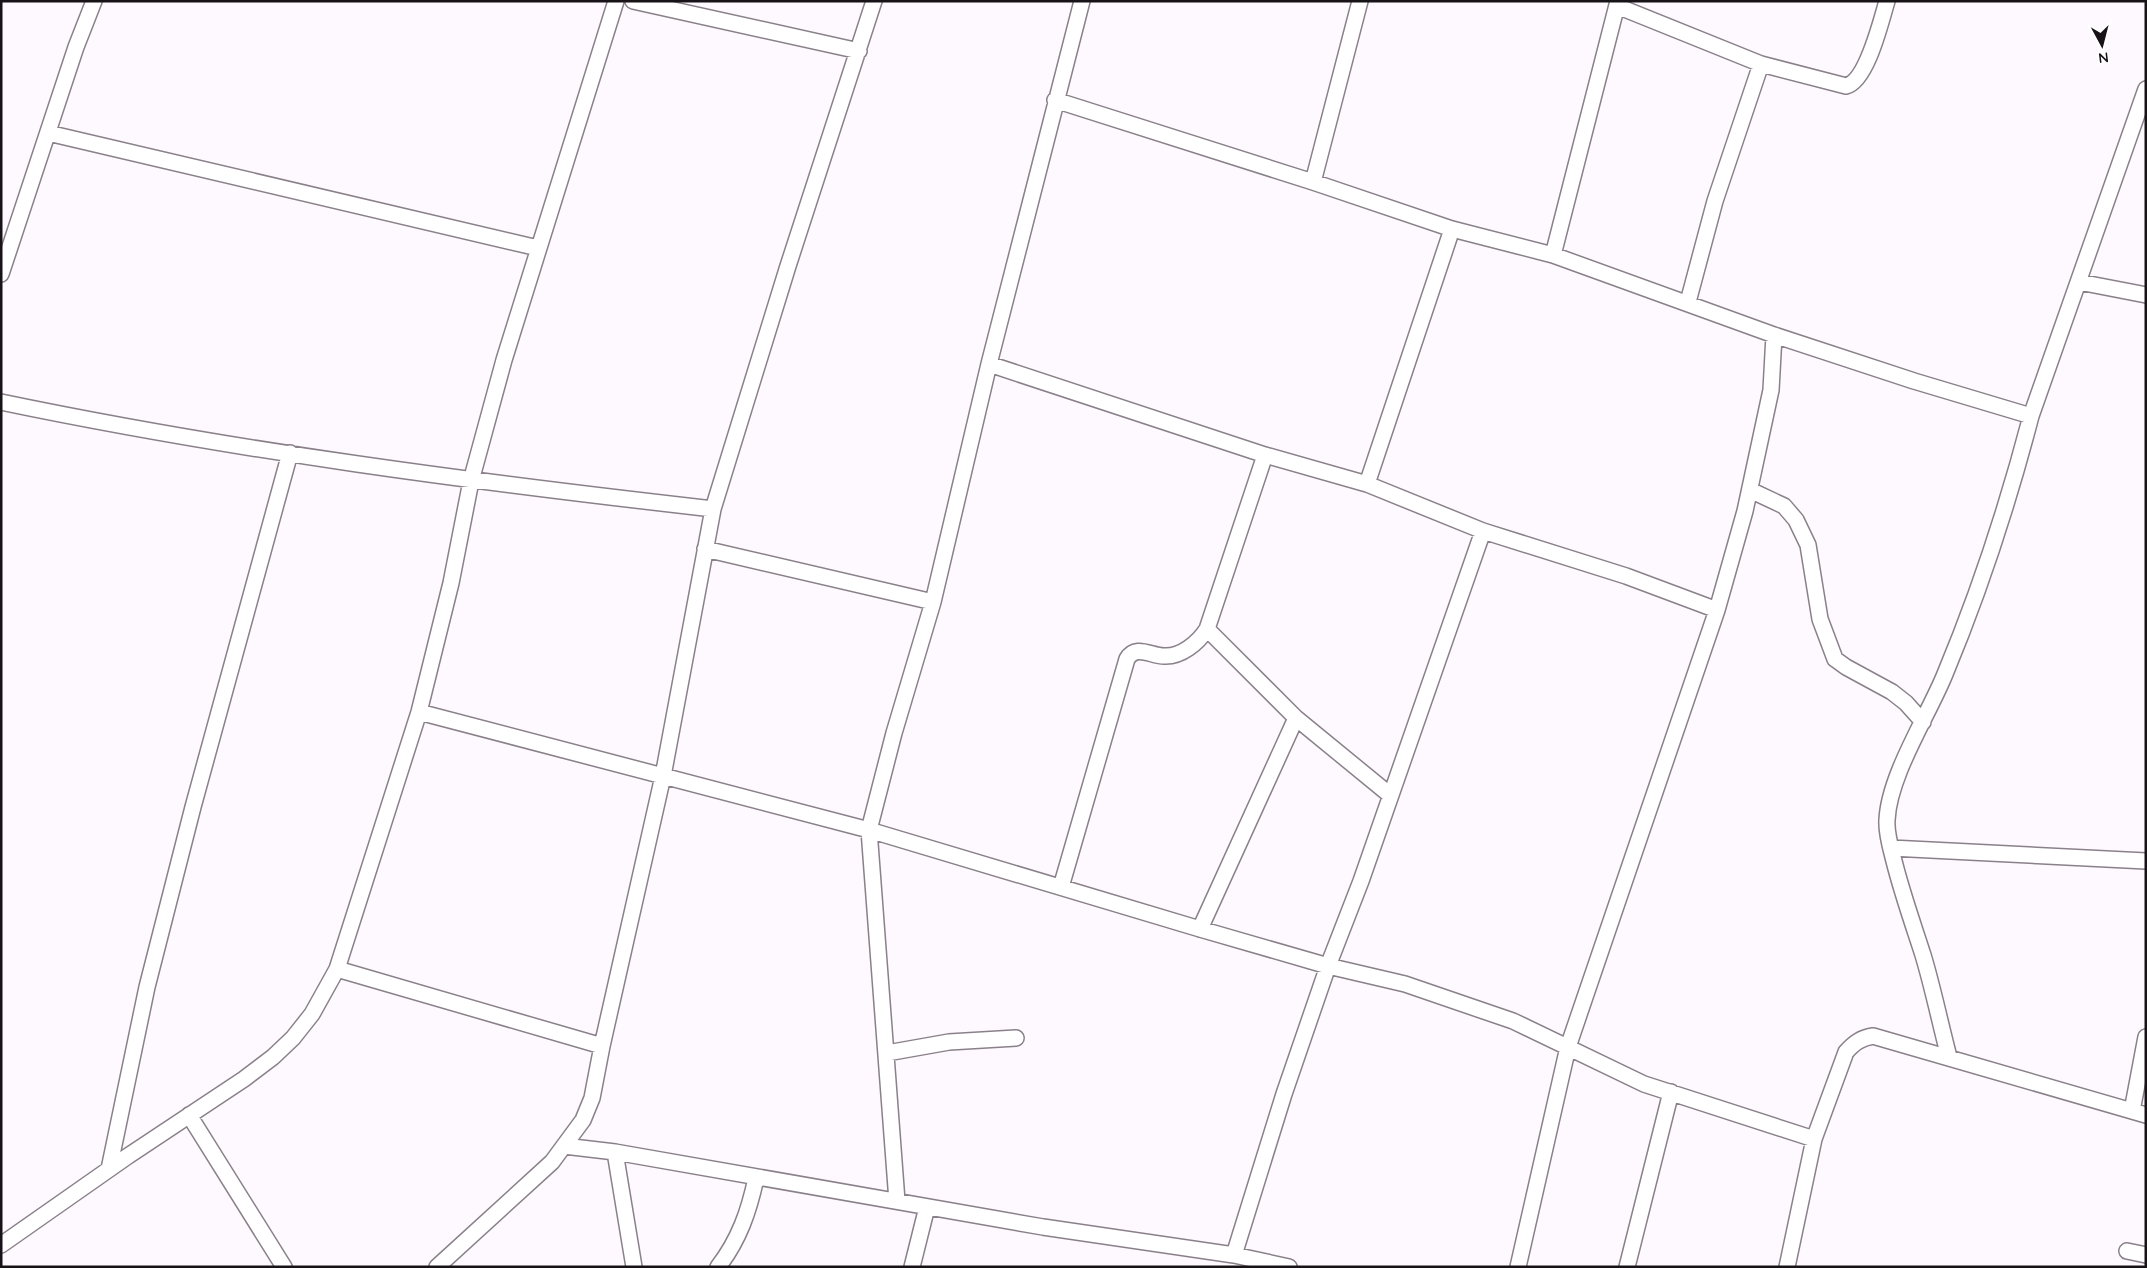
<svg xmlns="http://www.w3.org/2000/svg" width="2147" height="1268" viewBox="0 0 2147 1268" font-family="Quicksand,sans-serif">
<rect width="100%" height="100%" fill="#fdf9fe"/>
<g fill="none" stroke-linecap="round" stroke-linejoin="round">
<defs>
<path id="street" d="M633,1L859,51
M1617,6L1761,64L1846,86C1867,81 1881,21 1887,1
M1055,100L1313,182L1452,229L1553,255L1774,335L1914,381L2031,416
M48,133L538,248
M1313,182L1360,1
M1553,255L1618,1
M1,274L76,47L94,1
M2079,282L2146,295
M1688,302L1715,201L1761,64
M989,364L1265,455L1367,484L1483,531L1626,576L1717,610
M1,402C236,451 475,482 713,509
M1367,484L1452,229
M1750,490L1784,506L1796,520L1808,545L1820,619L1835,659L1846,667L1892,692L1906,703L1923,722
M705,549L933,602
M1207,629L1296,718L1390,795
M419,712L869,830L1200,929L1328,966L1405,984L1513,1021L1644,1084L1814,1139
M1891,848L2146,861
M1061,887L1127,659C1136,644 1151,656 1164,656C1181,657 1198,643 1207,629L1265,455
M1200,929L1296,718
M337,969L602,1046
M887,1053L949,1042L1016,1038
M1949,1057C1940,1023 1933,988 1923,955C1913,924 1902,893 1894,861C1891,849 1886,833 1887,820C1889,775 1928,716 1945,674C1980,590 2008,504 2031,416L2146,89
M2132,1111L2146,1037
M189,1115L284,1267
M564,1146L615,1152L634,1267
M615,1152L1043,1227L1234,1255L1289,1267
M109,1169L147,987L193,807L290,453
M897,1201L869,830L894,733L933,602L989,364L1082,1
M1,1245L128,1156L244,1079L273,1057L293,1038L312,1014L337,969L419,712L451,583L471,481L504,360L616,1
M2127,1251L2146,1255
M1234,1255L1284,1094L1328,966L1361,881L1483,531
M437,1267L552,1162L583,1120L592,1098L602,1046L663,776L713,509L788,266L874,1
M718,1267C739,1240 749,1211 756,1178
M912,1267L927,1207
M1518,1267L1568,1047L1717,610L1745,511L1771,390L1774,335
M1627,1267L1671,1092
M1787,1267L1814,1139L1846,1052C1854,1043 1861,1038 1873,1036L2146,1115"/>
</defs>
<!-- street casing -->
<use href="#street" stroke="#8a808a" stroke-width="18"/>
<!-- street -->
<use href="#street" stroke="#fff" stroke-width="15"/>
</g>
<!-- border -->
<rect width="2147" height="1268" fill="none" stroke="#171317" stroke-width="5"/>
<!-- north arrow -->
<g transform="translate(2102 45) rotate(173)" stroke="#ffffff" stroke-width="4" paint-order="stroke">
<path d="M0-4L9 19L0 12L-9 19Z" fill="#171317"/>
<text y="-8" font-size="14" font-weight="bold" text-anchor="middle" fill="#171317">N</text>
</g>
</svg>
